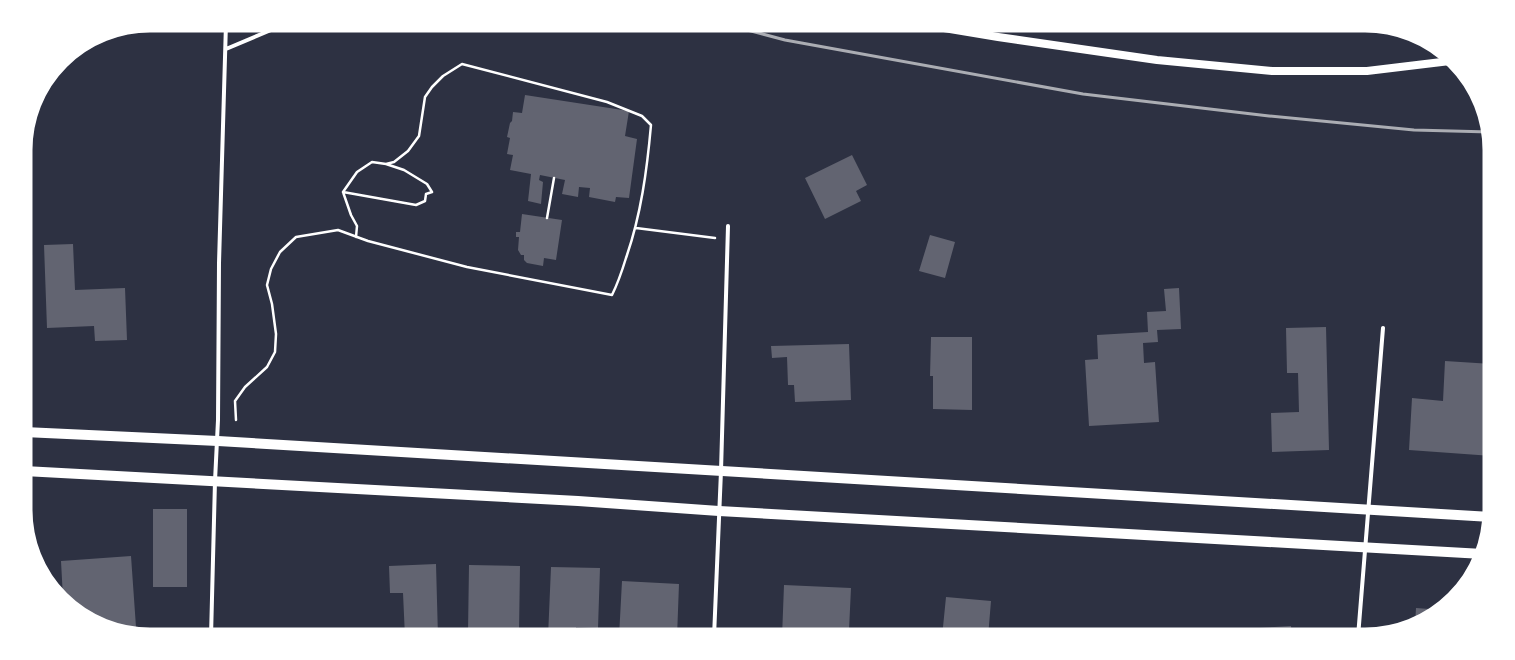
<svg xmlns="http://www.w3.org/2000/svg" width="1515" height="660" viewBox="0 0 1515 660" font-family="'Golos Text',sans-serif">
<rect width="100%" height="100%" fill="#2d3142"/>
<!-- building -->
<path fill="#626471" d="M525,95L629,111L625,136L637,139L629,198L616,197L615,202L589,197L590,188L579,187L578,197L562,194L565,180L540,175L539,180L543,182L541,204L528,201L531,174L510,170L513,155L507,154L510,138L507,137L510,123L512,121L513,112L522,113Z
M852,155L867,185L856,191L861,201L825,219L805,178Z
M522,214L562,220L556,260L544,258L543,266L527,263L524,260V255H521L518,250L519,237H516V232H520Z
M930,235L955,242L945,278L919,271Z
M73,244L75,290L125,288L127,340L95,341L94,326L47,328L44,245Z
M1179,288L1181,329L1157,330L1158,342L1143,343L1144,363L1155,362L1159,422L1089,426L1085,360L1098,359L1097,335L1148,332L1147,312L1166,311L1164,289Z
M1326,327L1329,450L1272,452L1271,413L1299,412L1298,373H1287L1286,328Z
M931,337H972V410L933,409V376H930Z
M849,344L851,400L795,402L794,385H788L787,357L772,358L771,346Z
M1445,361L1492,364V456L1409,450L1412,398L1443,401Z
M153,509H187V587H153Z
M131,556L136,627L110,629L102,627L63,598L61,561Z
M436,564L438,637H405L403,593H390L389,566Z
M469,565L520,566L519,632H468Z
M551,567L600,568L598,628L576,627V637H548Z
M622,581L679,584L677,637H619Z
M784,585L851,588L849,630L812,628V637H782Z
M946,597L991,601L988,637H942Z
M1416,608L1443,610L1415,625Z
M1291,626L1292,637H1246L1245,629Z
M1152,634V637H1102V635Z"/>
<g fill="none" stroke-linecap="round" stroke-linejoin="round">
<!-- path -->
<path stroke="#fff" stroke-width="2.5" d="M343,192L416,205L425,201L426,194L432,192L427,184L404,170L386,164
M547,218L554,178
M636,228L715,238
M236,420L235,401L245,387L267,367L275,352L276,334L272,304L267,285L271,269L280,252L296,237L338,230L368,241L467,267L612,295C618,283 622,271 626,258C641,215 647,170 651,125L642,116L607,102L462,64L443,76L432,87L425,97L419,136L408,151L394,162L386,164L372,162L357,172L343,192L351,215L357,226L356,237"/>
<!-- minor -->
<path stroke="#fff" stroke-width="4" d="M356,23L428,27L438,29
M226,49L271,30L318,23
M211,637L215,481L218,420L219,263L226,23
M714,637L721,471L728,226
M1358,637C1366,534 1374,431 1383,328"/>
<!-- secondary -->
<path stroke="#fff" stroke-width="8" d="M914,23L998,37L1157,60L1272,71H1367L1450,61"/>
<!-- primary -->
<path stroke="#fff" stroke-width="10" d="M24,432L218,441L1491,517
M24,471L578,501L719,511L1483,554"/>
<!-- rail -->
<path stroke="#abadb3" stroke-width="3" d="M721,23L785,40L1083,94L1269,116L1414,130L1490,132"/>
</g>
<!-- crop -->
<path d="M0 0H1515V660H0ZM150 30H1365A120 120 0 0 1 1485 150V510A120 120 0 0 1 1365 630H150A120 120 0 0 1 30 510V150A120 120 0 0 1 150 30Z" fill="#fff" fill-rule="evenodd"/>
<path fill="none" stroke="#fff" stroke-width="5" d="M150 30H1365A120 120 0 0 1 1485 150V510A120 120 0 0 1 1365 630H150A120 120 0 0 1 30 510V150A120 120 0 0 1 150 30Z"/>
</svg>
